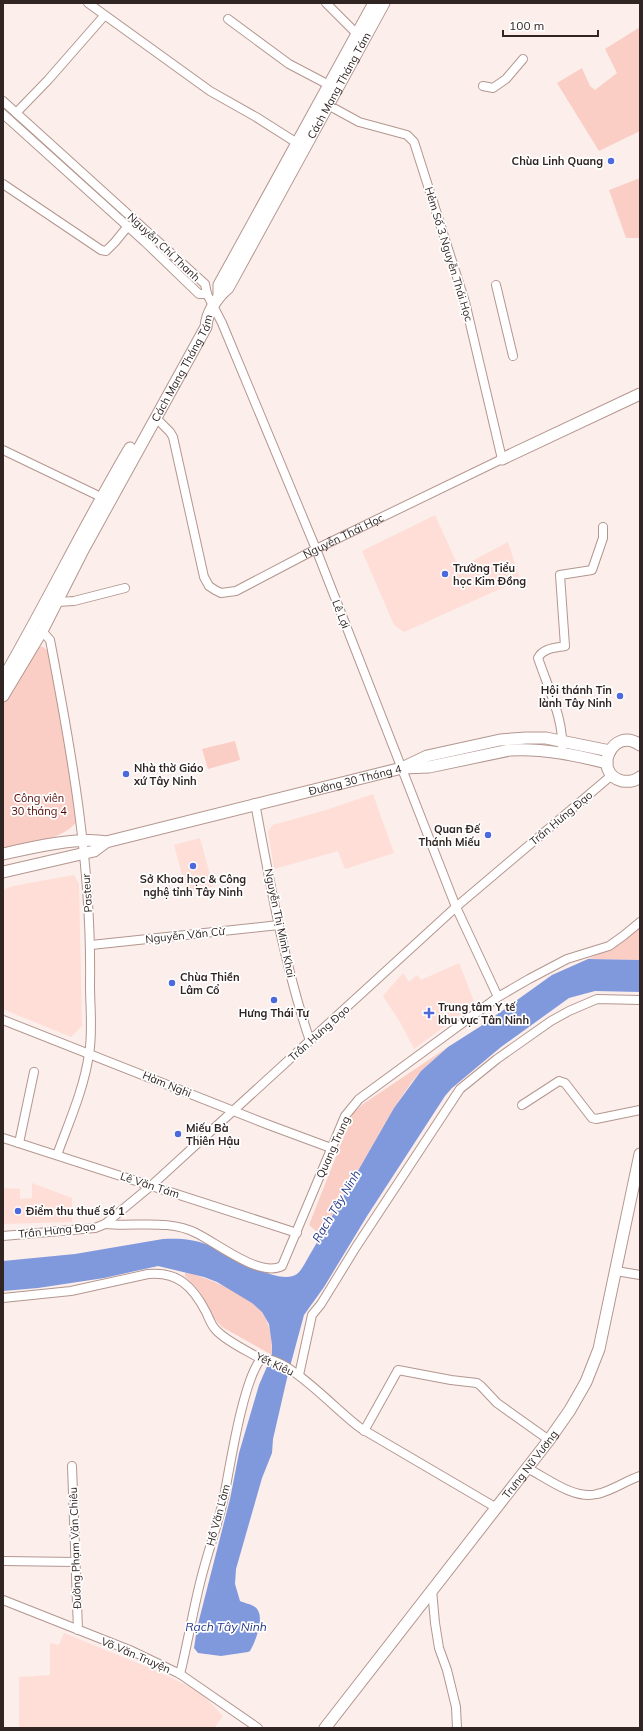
<svg xmlns="http://www.w3.org/2000/svg" width="643" height="1731" viewBox="0 0 643 1731" font-family="Mulish,sans-serif">
<rect width="100%" height="100%" fill="#fbeeeb"/>
<!-- built -->
<path fill="#ffded7" d="M435,515L459,568L508,542L520,580L404,632L394,625L362,551Z
M373,794L394,853L345,869L338,851L274,869L268,831L273,825L326,810Z
M200,838L213,886L187,893L174,845Z
M74,875L79,884L82,1026L71,1037L3,1009V892L5,889L13,886Z
M459,963L475,1004L414,1049L400,1022L383,996L403,973L409,982L417,975L421,980Z
M32,1183L72,1198V1222L3,1224V1188L20,1189V1199L32,1198Z
M64,1633L152,1669L199,1691L223,1716L214,1728H19V1677L50,1675V1643L59,1645Z"/>
<!-- green -->
<path fill="#fbcec5" d="M640,27V131L599,151L557,83L582,68L590,86L595,90L617,73L605,49Z
M640,178V238H626L609,190Z
M38,646C48,646 49,655 52,662L77,821C64,840 25,844 3,850V704L29,657Z
M235,741L240,760L208,769L202,749Z
M640,928V960L588,959L611,948Z
M448,1047L421,1071L411,1083L394,1108L321,1235L309,1225L353,1113L363,1104Z
M185,1272C206,1277 251,1295 263,1314C271,1326 272,1341 272,1355L222,1327L214,1318L199,1291L185,1276Z"/>
<!-- water -->
<path fill="#8098dc" d="M588,959L640,960V992L595,991L569,998L501,1047L452,1088L445,1096L367,1216L324,1287L304,1315L288,1374L273,1439L272,1453L262,1478L236,1569L235,1584L240,1601C244,1603 251,1604 255,1607C266,1615 256,1641 250,1651L248,1652L221,1656L198,1653L194,1648L197,1628L230,1499L239,1453L259,1385L272,1355V1345L269,1324L262,1312L252,1303L217,1282L204,1277L158,1266L104,1278L38,1288L3,1291V1261L75,1254L163,1239C179,1238 194,1239 208,1245C228,1253 278,1287 297,1274C303,1269 308,1257 312,1251L394,1108L421,1071L448,1047L481,1026L552,975Z"/>
<g fill="none" stroke-linecap="round" stroke-linejoin="round">
<defs>
<g id="minor">
<path d="M88,3L210,91L256,117L297,143"/>
<path d="M326,3L357,34"/>
<path d="M228,19L289,64L329,85"/>
<path d="M483,86L493,88L506,79L523,59"/>
<path d="M3,101L205,284L207,294L222,323L316,549L456,907L498,997"/>
<path d="M16,113L48,80L104,16"/>
<path d="M3,114L145,242L199,294H207"/>
<path d="M3,184L101,250L106,251L115,242L128,226"/>
<path d="M496,285L513,356"/>
<path id="s1" d="M156,418L170,432L173,437L204,577L209,586L215,590L221,593L236,591L316,549L502,459L465,302L414,142L407,135L359,122L328,105"/>
<path d="M3,450L101,497"/>
<path d="M57,602L74,601L125,588"/>
<path d="M42,631L50,640C72,754 92,868 90,985C90,1007 93,1033 89,1054C84,1089 69,1122 57,1155"/>
<path d="M562,753C565,721 548,688 538,658C543,648 555,648 565,646L560,575L592,570L603,538V527"/>
<path d="M255,803C270,883 284,964 310,1041"/>
<path d="M91,945L279,925"/>
<path d="M3,1020L269,1125L331,1148"/>
<path d="M522,1105L559,1081L565,1083L592,1118L596,1119L640,1110"/>
<path d="M3,1138L297,1233"/>
<path d="M19,1143L34,1072"/>
<path d="M105,1224C135,1227 169,1219 196,1233C217,1243 260,1278 282,1266L345,1116L359,1099L498,997L529,979L567,959L609,946L623,936L640,922"/>
<path d="M3,1236L95,1228L105,1224L152,1185L456,907L612,775"/>
<path d="M616,1271L640,1275"/>
<path d="M3,1298L71,1291L148,1274C178,1271 193,1287 206,1312C209,1318 211,1325 216,1330C227,1342 248,1351 261,1359C288,1355 339,1414 362,1429L495,1507"/>
<path d="M299,1375L312,1315L321,1304L356,1247L460,1089L497,1059L551,1021L569,1011L597,999L640,1000"/>
<path d="M364,1431L398,1370L451,1380L477,1383L481,1386L497,1403L549,1440"/>
<path d="M72,1466L78,1630"/>
<path d="M527,1468C547,1478 574,1500 597,1494C612,1491 625,1481 640,1476"/>
<path d="M3,1561L75,1562"/>
<path d="M432,1590L435,1623L439,1648L447,1670L456,1707L457,1728"/>
<path d="M3,1600L132,1651L180,1674L258,1728"/>
<path d="M180,1674C188,1642 193,1610 201,1579C208,1551 218,1524 224,1497C230,1466 243,1380 261,1359"/>
</g>
<g id="major">
<path d="M219,296V285L374,3"/>
<path d="M502,459L640,394"/>
<path d="M3,679C47,603 85,524 130,448"/>
<path id="s2" d="M3,696L42,631L83,550L206,327C207,312 217,297 228,288L384,3"/>
<path d="M640,745C613,725 591,773 622,781C629,782 635,781 640,777"/>
<path d="M406,766L427,756L500,740L526,738H546L610,751"/>
<path d="M3,854C29,848 81,836 106,842"/>
<path id="s3" d="M3,872L94,851L106,842L402,768L429,767L510,750C543,748 575,755 607,763"/>
<path id="s4" d="M325,1728L549,1440L570,1410L586,1382L599,1349L640,1154"/>
</g>
</defs>
<!-- minor casing -->
<use href="#minor" stroke="#b4968f" stroke-width="10"/>
<!-- major casing -->
<use href="#major" stroke="#b4968f" stroke-width="13"/>
<!-- minor -->
<use href="#minor" stroke="#fff" stroke-width="8"/>
<!-- major -->
<use href="#major" stroke="#fff" stroke-width="11"/>
</g>
<!-- markers -->
<g fill="#4c69de" stroke="#fff" stroke-width="1.5">
<circle cx="611" cy="161" r="4"/>
<circle cx="445" cy="574" r="4"/>
<circle cx="620" cy="696" r="4"/>
<circle cx="126" cy="774" r="4"/>
<circle cx="488" cy="835" r="4"/>
<circle cx="193" cy="866" r="4"/>
<circle cx="172" cy="983" r="4"/>
<circle cx="274" cy="1000" r="4"/>
<path d="M427 1007h4v4h4v4h-4v4h-4v-4h-4v-4h4z"/>
<circle cx="178" cy="1134" r="4"/>
<circle cx="18" cy="1211" r="4"/>
</g>
<g text-anchor="middle" dominant-baseline="central" stroke-width="3.5" stroke-linejoin="round" paint-order="stroke">
<!-- street labels -->
<g font-size="11" fill="#312523" stroke="#fff">
<text stroke="none"><textPath href="#s2" startOffset="698">Cách Mạng Tháng Tám</textPath></text>
<text transform="translate(164 247) rotate(43)">Nguyễn Chí Thanh</text>
<text transform="translate(449 254) rotate(73)">Hẻm Số 3 Nguyễn Thái Học</text>
<text stroke="none"><textPath href="#s2" startOffset="374">Cách Mạng Tháng Tám</textPath></text>
<text stroke="none"><textPath href="#s1" startOffset="329">Nguyễn Thái Học</textPath></text>
<text transform="translate(341 614) rotate(69)">Lê Lợi</text>
<text stroke="none"><textPath href="#s3" startOffset="365">Đường 30 Tháng 4</textPath></text>
<text transform="translate(561 818) rotate(-40)">Trần Hưng Đạo</text>
<text transform="translate(87 893) rotate(-94)">Pasteur</text>
<text transform="translate(280 923) rotate(78)">Nguyễn Thị Minh Khai</text>
<text transform="translate(185 935) rotate(-6)">Nguyễn Văn Cừ</text>
<text transform="translate(319 1033) rotate(-42)">Trần Hưng Đạo</text>
<text transform="translate(167 1084) rotate(22)">Hàm Nghi</text>
<text transform="translate(333 1147) rotate(-66)">Quang Trung</text>
<text transform="translate(150 1185) rotate(18)">Lê Văn Tám</text>
<text transform="translate(57 1230) rotate(-6)">Trần Hưng Đạo</text>
<text transform="translate(275 1364) rotate(25)">Yết Kiêu</text>
<text stroke="none"><textPath href="#s4" startOffset="334">Trưng Nữ Vương</textPath></text>
<text transform="translate(218 1515) rotate(-75)">Hồ Văn Lâm</text>
<text transform="translate(75 1548) rotate(-92)">Đường Phạm Văn Chiêu</text>
<text transform="translate(136 1655) rotate(23)">Võ Văn Truyện</text>
</g>
<!-- poi labels -->
<g font-size="11" font-weight="bold" fill="#312523" stroke="#fff" text-anchor="start">
<text x="603" y="161" text-anchor="end">Chùa Linh Quang</text>
<text x="453" y="568">Trường Tiểu<tspan x="453" dy="13">học Kim Đồng</tspan></text>
<text x="612" y="690" text-anchor="end">Hội thánh Tin<tspan x="612" dy="13">lành Tây Ninh</tspan></text>
<text x="134" y="768">Nhà thờ Giáo<tspan x="134" dy="13">xứ Tây Ninh</tspan></text>
<text x="480" y="829" text-anchor="end">Quan Đế<tspan x="480" dy="13">Thánh Miếu</tspan></text>
<text x="193" y="879" text-anchor="middle">Sở Khoa học &amp; Công<tspan x="193" dy="13">nghệ tỉnh Tây Ninh</tspan></text>
<text x="180" y="977">Chùa Thiền<tspan x="180" dy="13">Lâm Cổ</tspan></text>
<text x="438" y="1007">Trung tâm Y tế<tspan x="438" dy="13">khu vực Tân Ninh</tspan></text>
<text x="274" y="1013" text-anchor="middle">Hưng Thái Tự</text>
<text x="186" y="1128">Miếu Bà<tspan x="186" dy="13">Thiên Hậu</tspan></text>
<text x="26" y="1211">Điểm thu thuế số 1</text>
</g>
<!-- park labels -->
<g font-size="11" fill="#520600" stroke="#fff">
<text x="39" y="798">Công viên<tspan x="39" dy="13">30 tháng 4</tspan></text>
</g>
<!-- water labels -->
<g font-size="12" font-style="italic" fill="#243686" stroke="#fff">
<text transform="translate(336 1206) rotate(-59)">Rạch Tây Ninh</text>
<text x="226" y="1626">Rạch Tây Ninh</text>
</g>
</g>
<!-- border -->
<rect width="643" height="1731" fill="none" stroke="#312523" stroke-width="8"/>
<!-- scale -->
<path d="M503 30v6h95v-6" fill="none" stroke="#312523" stroke-width="2"/>
<text x="509" y="30" font-size="12" fill="#312523" stroke="#ffffff" stroke-width="3" paint-order="stroke">100 m</text>
</svg>
